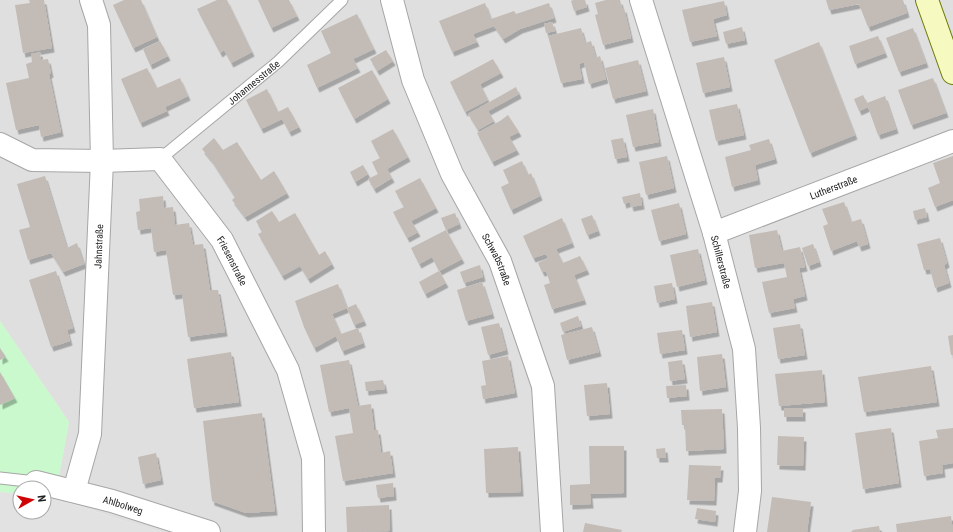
<svg xmlns="http://www.w3.org/2000/svg" width="953" height="532" viewBox="0 0 953 532" font-family="'Roboto Condensed',sans-serif">
<defs>
<filter id="shadow"><feDropShadow dx="2.5" dy="4.5" stdDeviation="0" flood-color="#0004"/></filter>
</defs>
<rect width="100%" height="100%" fill="#f2efe9"/>
<!-- residential -->
<path fill="#e0dfdf" d="M0,0H953V532H162L118,519L55,498L69,422L0,321Z"/>
<!-- park -->
<path fill="#c9f9cc" d="M0,321L69,422L55,498L44,497V488H20V494L0,492Z"/>
<!-- parking -->
<path fill="#e2e2e2" d="M0,492L20,494V512H44V497L54,498L118,519L162,532H0Z"/>
<!-- building -->
<path fill="#c3bbb5" filter="url(#shadow)" d="M29,0H44L52,48L23,53L15,5L30,3Z
M124,0H141L157,37L133,48L113,5Z
M217,0H227L252,52L231,63L224,50L220,53L197,9Z
M258,0H289L297,16L271,28Z
M573,0H585L587,7L574,11L571,1Z
M606,0H620L622,8H624L631,38L603,45L595,15L598,14L595,3Z
M826,0H903L907,13L868,27L859,4L829,10Z
M724,1L727,15L713,19L717,36L690,42L682,10Z
M485,3L491,19L514,11L516,14L549,3L554,18L520,29L503,39L494,26L473,34L477,42L452,52L439,21Z
M357,14L374,49L353,59L358,68L317,88L307,65L331,53L321,31Z
M552,22L555,31L546,33L544,24Z
M742,27L745,40L726,44L723,32Z
M581,28L585,43L591,41L596,58L600,56L606,79L589,84L584,62L579,64L582,79L561,83L548,36Z
M913,28L926,63L899,72L886,38Z
M878,36L885,53L855,64L849,46Z
M160,41L168,56L150,65L143,49Z
M819,42L855,135L810,153L774,60Z
M386,50L393,61L377,71L370,59Z
M40,52L41,60L48,59L51,73L49,74L61,132L41,137L39,125L16,130L6,83L29,78L26,64L32,62L31,54Z
M724,57L730,87L703,93L696,63Z
M493,59L501,73L480,84L488,100L465,112L450,82Z
M638,60L646,91L613,99L605,68Z
M147,68L157,88L180,78L188,96L165,107L167,111L140,123L121,79Z
M372,70L388,99L354,119L338,88Z
M933,78L946,113L911,125L898,90Z
M516,87L519,94L488,111L494,121L478,130L468,114Z
M267,89L278,112L288,107L299,127L289,132L282,119L261,129L246,100Z
M863,95L867,103L885,96L896,129L878,135L868,107L859,111L854,99Z
M737,104L744,135L716,141L709,110Z
M653,109L659,142L633,147L626,115Z
M508,115L519,132L509,137L517,150L492,162L477,133L500,121Z
M393,129L408,157L387,169L392,178L374,189L368,179L378,174L372,162L380,158L371,141Z
M214,138L223,150L237,142L261,180L274,171L287,193L245,217L232,200L235,197L211,160L202,149Z
M623,138L627,157L615,159L611,140Z
M769,139L775,159L755,165L758,180L732,187L725,157L751,150L749,145Z
M667,156L674,188L646,195L639,162Z
M953,156V200L935,207L928,188L940,183L933,163Z
M522,161L528,175L531,173L540,196L511,210L501,187L509,183L503,170Z
M363,165L368,174L355,182L350,172Z
M45,176L67,248L77,243L84,264L63,272L51,253L28,260L19,230L30,227L17,184Z
M420,178L436,208L411,221L418,232L407,238L393,212L404,207L395,191Z
M640,193L642,205L631,207L630,202L624,204L622,197Z
M163,196L164,208L173,207L175,225L189,223L193,245L203,244L210,290H218L225,332L188,337L182,294L173,295L166,250L154,252L151,228L138,230L136,212L140,211L139,199Z
M844,202L851,222L861,219L868,244L859,247L857,241L831,251L823,226L828,224L822,209Z
M679,203L686,234L659,241L651,210Z
M925,208L927,217L915,220L913,211Z
M272,211L279,222L295,213L319,255L325,251L332,264L308,279L300,266L282,276L258,234L262,232L256,221Z
M455,213L459,224L446,230L441,218Z
M592,215L598,231L587,235L581,219Z
M562,218L572,243L556,249L563,263L580,256L587,270L574,275L584,300L552,309L544,285L550,283L546,271L542,272L538,263L548,258L546,254L533,258L523,236Z
M446,230L462,259L439,271L432,257L419,264L411,248Z
M777,230L782,251L800,247L805,267L799,268L805,296L793,299L795,308L769,313L762,282L787,277L784,263L755,268L749,235Z
M940,238L947,263L944,265L949,283L935,288L930,269L924,270L917,244Z
M813,244L819,262L808,266L802,248Z
M698,249L705,280L677,287L670,255Z
M480,265L483,277L464,283L460,272Z
M56,271L73,328L67,330L70,341L51,347L29,280Z
M439,271L446,283L425,294L419,282Z
M482,282L492,314L466,321L457,290Z
M672,283L675,299L657,303L654,286Z
M338,284L347,308L332,314L341,334L358,328L363,343L342,351L336,336L314,348L304,327L295,301Z
M712,302L717,332L690,337L686,306Z
M356,304L364,321L354,325L347,308Z
M578,316L581,326L563,332L560,323Z
M499,323L506,350L488,355L481,327Z
M800,324L805,355L778,359L773,328Z
M592,327L599,352L567,360L561,335Z
M682,330L685,350L660,354L657,333Z
M953,335V355H951L948,336Z
M0,348L6,357L0,360Z
M231,352L239,402L194,408L187,359Z
M722,354L726,387L700,391L697,357Z
M508,356L515,393L483,399L481,386L486,385L482,361Z
M349,360L358,406L371,404L374,430H378L381,453L390,451L393,473L343,481L335,436L353,433L349,408L329,412L320,365Z
M682,360L685,379L670,381L668,362Z
M931,366L937,402L864,412L858,377Z
M822,370L825,402L779,406L775,374Z
M0,372L15,398L0,405Z
M383,380L385,389L366,391L365,382Z
M607,383L610,414L587,416L584,385Z
M686,385L687,396L667,398L666,386Z
M784,408H803V417H784Z
M722,409L724,449L686,451L685,425H682L681,410Z
M262,413L275,511L246,513L212,501L203,421Z
M891,428L899,483L863,489L855,433Z
M953,428V463L942,465L943,473L924,476L919,441L938,438L936,430Z
M778,436L804,437L803,466L777,465Z
M589,446H624V493L590,494L591,504L570,505V485L590,484Z
M518,447L521,492L486,493L484,449Z
M665,448L666,458H657L656,449Z
M156,453L161,480L143,484L138,457Z
M689,465L721,466L720,478H715L714,501L687,500Z
M393,483L394,496L378,498L376,485Z
M772,497L811,502L807,532H767Z
M389,505L390,531L347,532L346,507Z
M697,508L716,511L715,522L695,519Z
M951,516L953,532H897L896,524Z
M585,523L622,530L621,532H583Z
M879,526L880,532H851L853,530Z"/>
<g fill="none" stroke-linecap="round" stroke-linejoin="round">
<defs>
<g id="service">
<path id="s1" d="M160,159L278,62L342,0"/>
<path d="M0,478L36,482"/>
</g>
<g id="minor">
<path id="s2" d="M392,0L413,80L452,174L500,261L543,386L552,532"/>
<path id="s3" d="M641,0L714,233L744,349L749,428L750,491L745,532"/>
<path id="s4" d="M0,144L32,160L102,161L160,159L222,240L288,370L313,458L314,532"/>
<path id="s5" d="M714,233L953,141"/>
<path id="s6" d="M36,482L112,501L209,532"/>
<path id="s7" d="M74,491L90,434L102,161L99,25L91,0"/>
</g>
<path id="secondary" d="M927,0L953,73"/>
</defs>
<!-- service casing -->
<use href="#service" stroke="#a6a6a6" stroke-width="13"/>
<!-- minor casing -->
<use href="#minor" stroke="#a6a6a6" stroke-width="24"/>
<!-- secondary casing -->
<use href="#secondary" stroke="#6e7a07" stroke-width="24"/>
<!-- service -->
<use href="#service" stroke="#fff" stroke-width="11"/>
<!-- minor -->
<use href="#minor" stroke="#fff" stroke-width="22"/>
<!-- secondary -->
<use href="#secondary" stroke="#f6f9c0" stroke-width="22"/>
</g>
<g text-anchor="middle" dominant-baseline="central" stroke-width="3" stroke-linejoin="round" paint-order="stroke">
<!-- street labels -->
<g font-size="10" fill="#222" stroke="#fff">
<text stroke="none"><textPath href="#s1" startOffset="121">Johannesstraße</textPath></text>
<text stroke="none"><textPath href="#s5" startOffset="128">Lutherstraße</textPath></text>
<text stroke="none"><textPath href="#s7" startOffset="247">Jahnstraße</textPath></text>
<text stroke="none"><textPath href="#s2" startOffset="281">Schwabstraße</textPath></text>
<text stroke="none"><textPath href="#s4" startOffset="289">Friesenstraße</textPath></text>
<text stroke="none"><textPath href="#s3" startOffset="274">Schillerstraße</textPath></text>
<text stroke="none"><textPath href="#s6" startOffset="90">Ahlbolweg</textPath></text>
</g>
</g>
<!-- north arrow -->
<g transform="translate(32 500) rotate(82)"><circle r="19" fill="#ffffff" stroke="#a7a7a7"/>
<path d="M0-3L7 15L0 10L-7 15Z" fill="#d00405"/>
<text y="-6" font-size="11" font-weight="bold" text-anchor="middle" fill="#222222">N</text>
</g>
</svg>
